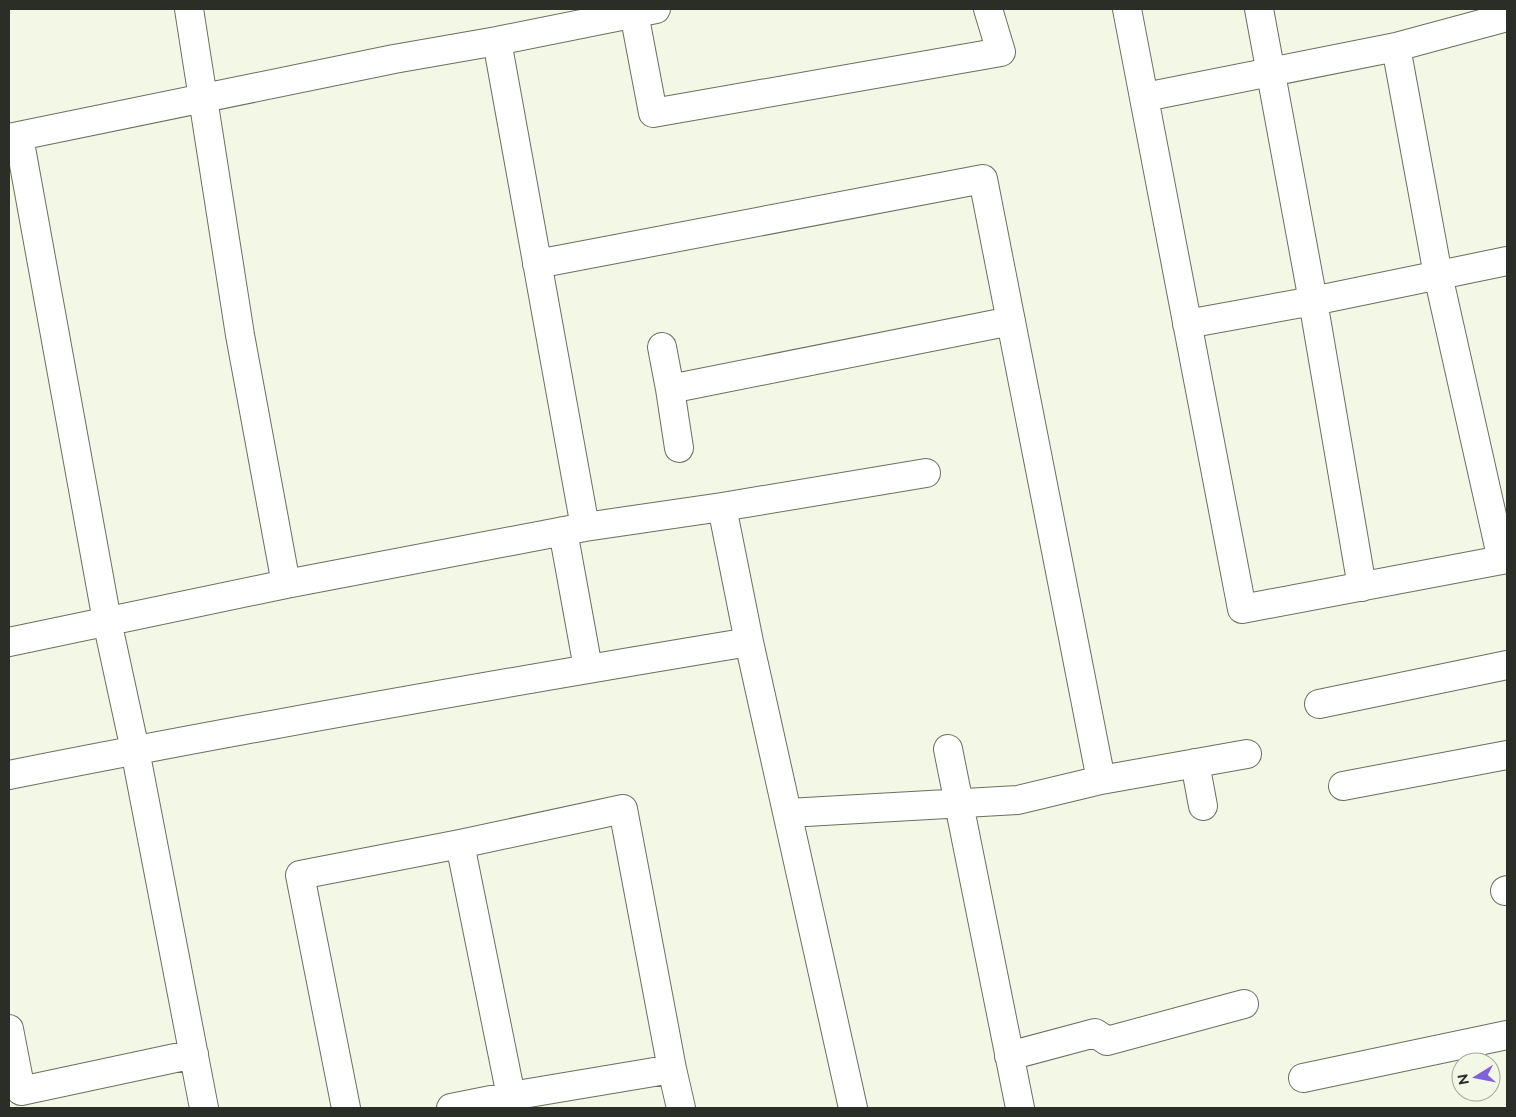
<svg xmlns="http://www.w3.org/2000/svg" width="1516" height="1117" viewBox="0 0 1516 1117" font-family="Raleway,sans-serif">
<rect width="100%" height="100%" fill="#f2f8e5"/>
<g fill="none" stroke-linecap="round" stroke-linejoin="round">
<defs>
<path id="minor" d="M1127,9L1242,609L1507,559
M1259,9L1313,301L1362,587
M634,13L653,113L1001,52L988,9
M1396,47L1438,275L1502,560
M1145,97L1396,47L1507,17
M19,137L107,621L135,750L204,1108
M9,138L394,59L497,41
M537,264L983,179L1101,780L1018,800L788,813
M1187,324L1313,301L1507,261
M662,347L670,389L679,448
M670,389L1011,321
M722,507L749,642
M585,527L497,41L656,9
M563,531L588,668
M286,584L585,527L722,507L926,473
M9,642L286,584L240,335L189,9
M1319,704L1507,665
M948,749L1020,1108
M1195,763L1203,806
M9,775C255,726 502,683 749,642L853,1108
M1101,780L1247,754
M1343,786L1507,755
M460,844L511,1096
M1505,891L1507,890
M9,1029L21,1091L194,1054
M1009,1056L1095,1033L1107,1041L1244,1004
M672,1069L681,1108
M1303,1078L1507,1035
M346,1108L300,875L460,844L623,809L672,1069L511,1096L451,1108"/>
</defs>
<!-- minor casing -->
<use href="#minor" stroke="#6a6f5f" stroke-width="30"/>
<!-- minor -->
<use href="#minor" stroke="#fff" stroke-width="28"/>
</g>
<!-- border -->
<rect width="1516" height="1117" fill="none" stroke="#2b2e27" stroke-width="20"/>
<!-- north arrow -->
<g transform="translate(1476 1077) rotate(260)"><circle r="24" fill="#f2f8e5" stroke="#a2a799"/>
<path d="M0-4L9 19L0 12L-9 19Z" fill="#8162dd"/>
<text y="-8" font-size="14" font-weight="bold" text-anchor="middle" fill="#2b2e27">N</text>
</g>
</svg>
